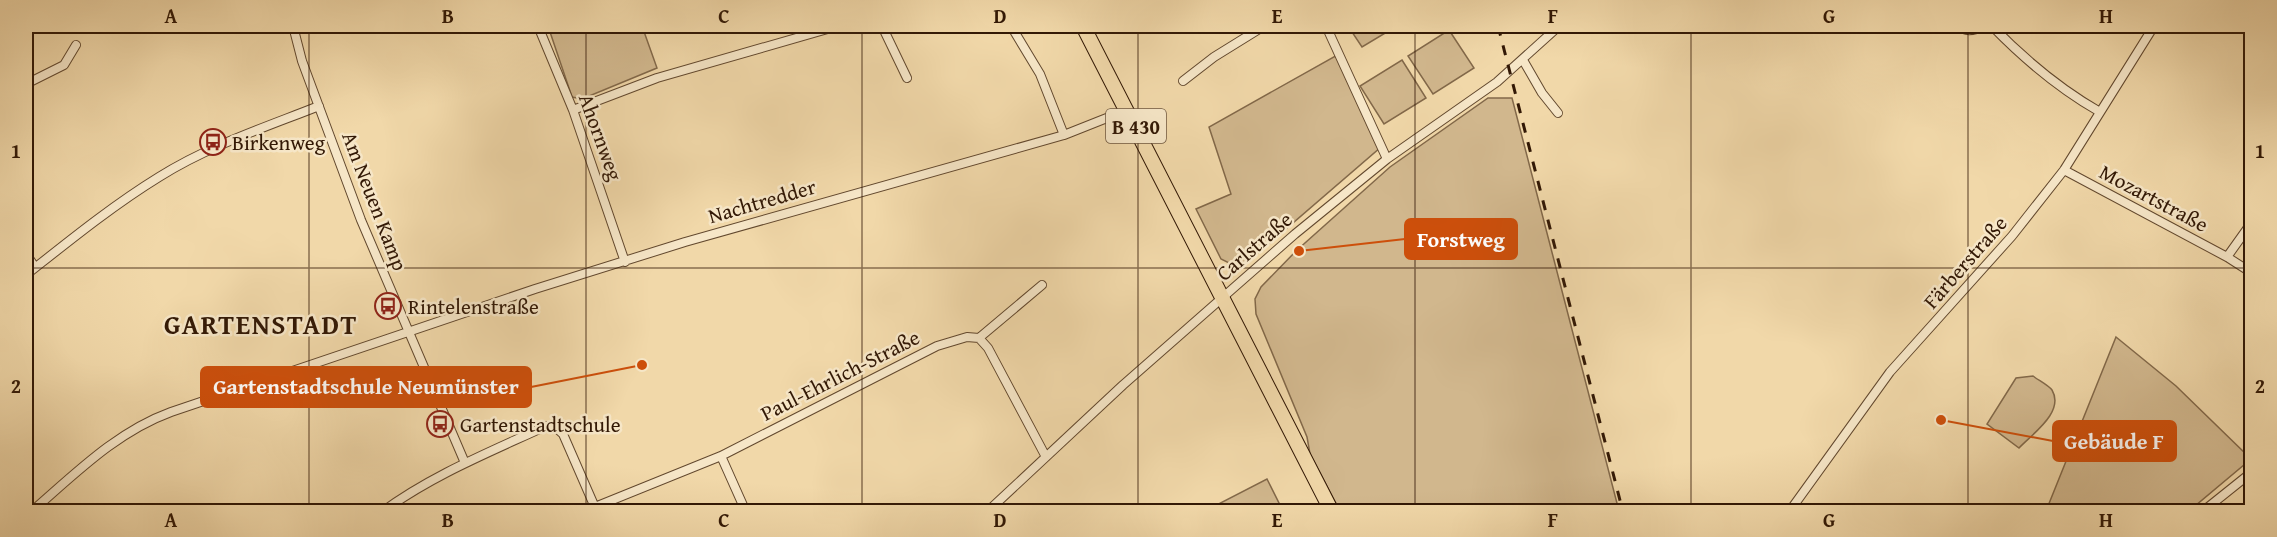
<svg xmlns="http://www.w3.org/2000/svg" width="2277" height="537" viewBox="0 0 2277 537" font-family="'Gentium Book Plus',serif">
<rect width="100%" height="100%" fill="#f1d8a9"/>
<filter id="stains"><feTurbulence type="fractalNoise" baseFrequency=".00333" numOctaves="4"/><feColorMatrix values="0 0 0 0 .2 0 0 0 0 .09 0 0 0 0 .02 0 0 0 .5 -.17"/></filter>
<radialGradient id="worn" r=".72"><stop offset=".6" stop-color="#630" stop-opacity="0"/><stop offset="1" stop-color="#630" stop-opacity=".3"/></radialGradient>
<!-- green -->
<path fill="#d1b78d" stroke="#826849" stroke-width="1.5" d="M548,26H642L657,68L582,99L572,97Z
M1348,26H1397L1362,47Z
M1449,30L1474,68L1433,94L1408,56Z
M1339,54L1381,147L1250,260L1235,266L1221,259L1196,209L1231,194L1209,127Z
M1402,60L1426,98L1384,124L1360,86Z
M1488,98H1512L1619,511H1340L1310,454L1307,437L1256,314L1255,299L1261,287L1296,251L1390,167Z
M2116,337L2176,386L2251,459L2189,511H2046Z
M2033,376C2038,380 2048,385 2052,390C2065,412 2032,434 2019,448L1987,424L2016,378Z
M1267,479L1283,511H1205Z"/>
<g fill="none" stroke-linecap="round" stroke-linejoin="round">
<defs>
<path id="minor" d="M293,26L302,61L361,220L465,463
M538,26L573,110L625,262
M882,26L907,78
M1011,26L1040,74L1064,135
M1326,26L1387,159
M1959,26C1966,33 1976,30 1984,26
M1992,26C2025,60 2058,88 2100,112
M1523,60L1542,93L1558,113
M1183,81L1214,57L1264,26
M26,84L64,65L76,45
M573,110L657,78L838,26
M2064,170L2227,257L2252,273
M26,254L35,267
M2227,257L2252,222
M26,275C69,241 112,206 159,177C208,146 266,127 319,106
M979,338L1042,285
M721,456L746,512
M595,507L721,456L937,346L967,337L979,338L988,348L1046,457
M31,512C75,474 116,432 171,412L535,289L685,242L1064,135L1127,110
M382,512C432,475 490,452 546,426H554L563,434L597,512
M987,512L1123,385L1295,234L1387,159L1497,82L1559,26
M1789,512L1890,372L2012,236L2064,170L2154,26
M2202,512L2252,472"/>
<path id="primary" d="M1083,26L1332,512"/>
</defs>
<!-- minor casing -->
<use href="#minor" stroke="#62482e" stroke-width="10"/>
<!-- primary casing -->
<use href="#primary" stroke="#321805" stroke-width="16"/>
<!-- minor -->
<use href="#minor" stroke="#f6e6c7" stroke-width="8"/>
<!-- primary -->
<use href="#primary" stroke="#f1d8a9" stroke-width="14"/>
<!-- rail -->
<path stroke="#321805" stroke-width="3" stroke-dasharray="10 10" stroke-linecap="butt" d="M1498,26L1623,512"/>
</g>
<!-- grid -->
<path fill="none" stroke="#321805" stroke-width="1.5" stroke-opacity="0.55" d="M309,26V512M586,26V512M862,26V512M1138,26V512M1415,26V512M1691,26V512M1968,26V512M26,268H2252"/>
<!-- icons -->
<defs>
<symbol id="bus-ring" viewBox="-11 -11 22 22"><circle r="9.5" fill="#f6e6c7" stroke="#8f2418" stroke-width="1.5"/><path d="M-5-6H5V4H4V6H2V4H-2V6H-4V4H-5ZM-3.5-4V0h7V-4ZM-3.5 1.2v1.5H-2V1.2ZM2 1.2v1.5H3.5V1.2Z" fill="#8f2418"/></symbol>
</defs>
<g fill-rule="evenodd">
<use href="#bus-ring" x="198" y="127" width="30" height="30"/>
<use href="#bus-ring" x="373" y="291" width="30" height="30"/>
<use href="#bus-ring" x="425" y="409" width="30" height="30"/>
</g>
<g text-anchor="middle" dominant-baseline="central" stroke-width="5" stroke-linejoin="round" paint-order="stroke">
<!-- shield labels -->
<rect fill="#f6e6c7" stroke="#6d563f" stroke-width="1.5" x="1106" y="109" width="60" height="34" rx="4.5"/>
<g font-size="20" font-weight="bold" fill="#321805">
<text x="1136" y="126">B 430</text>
</g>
<!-- street labels -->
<g font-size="21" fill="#321805" stroke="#f6e6c7">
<text transform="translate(601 137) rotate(70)">Ahornweg</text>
<text transform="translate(2154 198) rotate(28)">Mozartstraße</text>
<text transform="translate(375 201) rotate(69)">Am Neuen Kamp</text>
<text transform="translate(762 201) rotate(-16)">Nachtredder</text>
<text transform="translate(1254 246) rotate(-41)">Carlstraße</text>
<text transform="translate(1965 262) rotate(-49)">Färberstraße</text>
<text transform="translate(840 375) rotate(-27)">Paul-Ehrlich-Straße</text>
</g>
<!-- poi labels -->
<g font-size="21" fill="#321805" stroke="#f6e6c7" text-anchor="start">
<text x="232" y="142">Birkenweg</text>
<text x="408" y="306">Rintelenstraße</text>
<text x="460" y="424">Gartenstadtschule</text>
</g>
<!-- district labels -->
<g font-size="27" font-weight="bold" letter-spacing="1.5" fill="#321805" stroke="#f6e6c7">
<text x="261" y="324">GARTENSTADT</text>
</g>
</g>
<!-- callouts -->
<path fill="none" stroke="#cd4f0b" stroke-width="2" d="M1299 251L1405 239M642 365L531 387M1941 420L2053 441"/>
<g fill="#cd4f0b" stroke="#f6e6c7" stroke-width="2">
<circle cx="1299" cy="251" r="6"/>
<circle cx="642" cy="365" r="6"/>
<circle cx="1941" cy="420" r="6"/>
</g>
<g fill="#cd4f0b" stroke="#cd4f0b" stroke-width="2">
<rect x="1405" y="219" width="112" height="40" rx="6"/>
<rect x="201" y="367" width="330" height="40" rx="6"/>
<rect x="2053" y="421" width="123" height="40" rx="6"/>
</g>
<g font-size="22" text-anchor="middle" font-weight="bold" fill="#fff">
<text x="1461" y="247">Forstweg</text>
<text x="366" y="394">Gartenstadtschule Neumünster</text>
<text x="2114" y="449">Gebäude F</text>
</g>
<!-- margin -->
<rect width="2277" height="537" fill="none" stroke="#f1d8a9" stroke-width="66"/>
<rect x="33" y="33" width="2211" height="471" fill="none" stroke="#321805" stroke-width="2"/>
<g font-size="20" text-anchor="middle" font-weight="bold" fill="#321805">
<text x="171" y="23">A</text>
<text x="448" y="23">B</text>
<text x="724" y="23">C</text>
<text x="1000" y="23">D</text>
<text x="1277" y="23">E</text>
<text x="1553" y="23">F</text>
<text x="1829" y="23">G</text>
<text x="2106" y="23">H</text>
<text x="16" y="158">1</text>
<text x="2260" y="158">1</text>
<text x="16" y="393">2</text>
<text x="2260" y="393">2</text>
<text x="171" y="527">A</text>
<text x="448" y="527">B</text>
<text x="724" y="527">C</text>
<text x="1000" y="527">D</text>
<text x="1277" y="527">E</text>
<text x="1553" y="527">F</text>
<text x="1829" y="527">G</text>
<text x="2106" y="527">H</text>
</g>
<rect width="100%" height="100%" filter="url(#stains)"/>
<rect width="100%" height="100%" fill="url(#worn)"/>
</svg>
